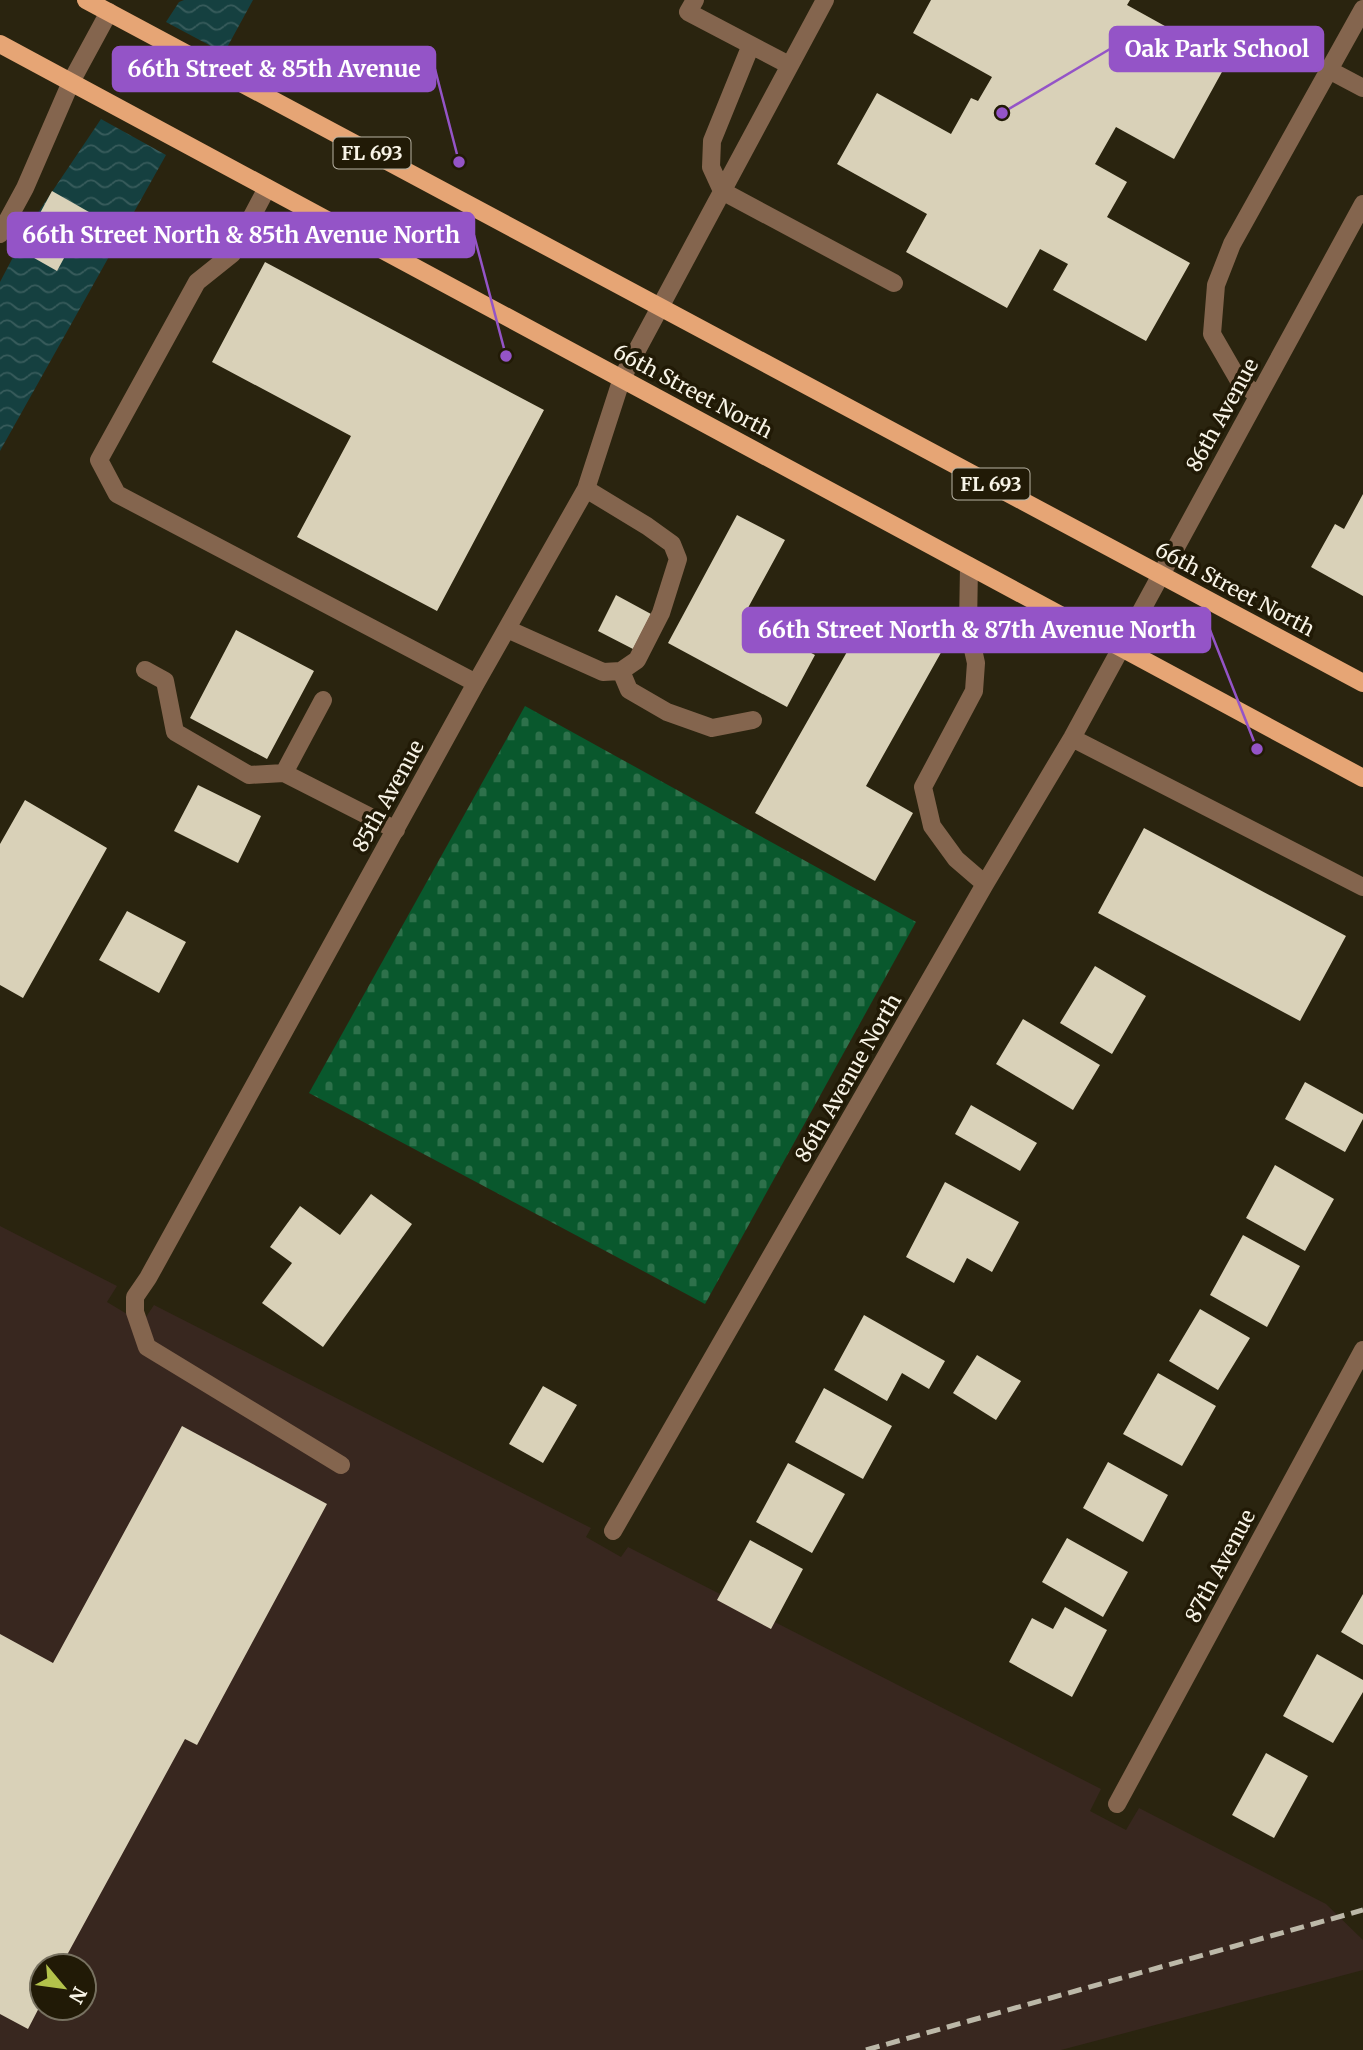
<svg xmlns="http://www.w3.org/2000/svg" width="1363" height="2050" viewBox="0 0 1363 2050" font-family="Merriweather,serif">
<defs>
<pattern id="cemetery-stones" width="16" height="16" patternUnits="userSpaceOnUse" patternTransform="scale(1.75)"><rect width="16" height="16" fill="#09582d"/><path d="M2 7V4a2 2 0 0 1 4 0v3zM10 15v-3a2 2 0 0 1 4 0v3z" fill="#2e714b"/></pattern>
<pattern id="water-waves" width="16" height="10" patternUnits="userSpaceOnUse" patternTransform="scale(1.75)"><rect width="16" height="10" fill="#154040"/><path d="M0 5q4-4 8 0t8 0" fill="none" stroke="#385c5c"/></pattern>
</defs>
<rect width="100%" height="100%" fill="#2a240f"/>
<!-- industrial -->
<path fill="#38271f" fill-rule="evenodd" d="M0,1226L117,1286L107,1302L142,1323L154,1305L587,1526L591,1528L586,1537L621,1557L628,1547L1101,1789L1090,1811L1126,1830L1139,1808L1326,1904L1363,1940V1970L1061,2050H0ZM42,1966H84V2008H42Z"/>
<!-- cemetery -->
<path fill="url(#cemetery-stones)" d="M525,706L916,922L705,1304L309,1093Z"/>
<!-- water -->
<path fill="url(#water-waves)" d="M184,0H253L224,53L166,22L179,2Z
M101,119L166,155L0,451V282L31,223Z"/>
<!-- building -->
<path fill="#d9d1b8" d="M931,0H1130L1127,5L1228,61L1174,159L1116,127L1095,164L1127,182L1107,217L1190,263L1146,341L1053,290L1068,264L1040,249L1007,308L906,252L927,214L837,164L877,93L951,134L971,98L978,101L992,77L913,33Z
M52,191L89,212L57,271L20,250Z
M265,262L544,410L437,611L297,537L351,436L212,362Z
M1363,494V596L1311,567L1335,524L1344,529Z
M737,515L785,540L743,617L815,655L787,707L668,643Z
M616,595L651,614L633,649L598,631Z
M872,608L943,649L866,786L913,813L875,881L755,813Z
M236,630L314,671L267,759L190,718Z
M198,785L261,816L238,863L174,831Z
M25,800L107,848L23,998L0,985V844Z
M1144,828L1346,936L1300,1021L1098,913Z
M127,911L186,942L159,993L99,960Z
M1095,966L1146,996L1112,1054L1060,1023Z
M1023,1019L1100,1065L1073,1110L996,1064Z
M1305,1082L1363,1114V1119L1345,1152L1285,1119Z
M971,1105L1037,1143L1020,1171L955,1134Z
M1275,1165L1334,1199L1305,1251L1246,1218Z
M945,1182L1019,1222L992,1272L967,1258L954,1283L906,1257Z
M371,1194L412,1224L323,1347L262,1303L292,1263L270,1247L300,1206L340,1235Z
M1243,1235L1300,1266L1267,1327L1210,1295Z
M1200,1309L1250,1338L1218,1390L1169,1361Z
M864,1315L945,1361L929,1389L902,1373L887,1401L834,1370Z
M977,1355L1021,1381L996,1420L953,1393Z
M1158,1373L1216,1406L1182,1466L1123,1434Z
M543,1386L577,1405L543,1463L509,1444Z
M824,1388L892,1426L863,1479L795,1442Z
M182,1426L327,1504L197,1745L185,1739L61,1966H42V2002L28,2029L0,2014V1634L53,1663Z
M1108,1462L1168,1495L1143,1542L1083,1508Z
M788,1463L845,1494L812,1553L756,1522Z
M1067,1538L1128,1572L1103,1617L1042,1582Z
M750,1540L803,1569L771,1629L717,1600Z
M1363,1594V1645L1341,1632Z
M1065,1607L1107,1630L1072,1697L1009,1662L1032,1618L1053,1629Z
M1317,1654L1363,1680V1692L1333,1743L1283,1716Z
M1266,1753L1308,1776L1274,1838L1232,1815Z"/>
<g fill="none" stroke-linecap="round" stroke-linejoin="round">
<!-- minor -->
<path stroke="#84654e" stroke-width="18" d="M695,0L688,12L789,65
M751,45L712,141L711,167L722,191L894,283
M1329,70L1363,88
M267,188L232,254L197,282L99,460L117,494L476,683
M0,234L25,188L71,82L109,12
M1258,396L1238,379L1212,334L1216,285L1232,244L1363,9
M969,566L968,627L976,663L974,691L923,787L932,826L956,859L985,884
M507,629L603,672L621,671L637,660L661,613L678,559L672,544L647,526L586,489
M145,670L165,681L175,732L249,775L284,773
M621,671L629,690L667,712L712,728L753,720
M323,700L284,773L396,830
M1072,738L1363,887
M341,1465L147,1347L135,1312V1297L148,1278L476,683L586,489L622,378L825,0
M613,1531L985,884L1072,738L1363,204
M1117,1804L1363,1350"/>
<!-- major -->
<path stroke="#e6a575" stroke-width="18" d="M86,0L1363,683
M0,44L1363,778"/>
<!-- rail -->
<path stroke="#bcb8a8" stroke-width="5" stroke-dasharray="14 7" stroke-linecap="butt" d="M866,2050L1363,1910"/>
</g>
<g text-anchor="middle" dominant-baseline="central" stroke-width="7" stroke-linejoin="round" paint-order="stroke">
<!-- shield labels -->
<g fill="#211a06" stroke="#b8b3a4" stroke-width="2">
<rect x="333.5" y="137.5" width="77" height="31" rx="5"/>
<rect x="952.5" y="468.5" width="77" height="31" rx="5"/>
</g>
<g font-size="19" font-weight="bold" fill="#f8f4e7">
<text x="372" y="153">FL 693</text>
<text x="991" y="484">FL 693</text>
</g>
<!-- street labels -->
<g font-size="21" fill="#f8f4e7" stroke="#211a06">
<text transform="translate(693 391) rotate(28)">66th Street North</text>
<text transform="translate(1222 415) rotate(-61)">86th Avenue</text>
<text transform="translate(1235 589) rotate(28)">66th Street North</text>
<text transform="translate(388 796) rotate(-61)">85th Avenue</text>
<text transform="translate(848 1078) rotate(-60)">86th Avenue North</text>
<text transform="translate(1220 1566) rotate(-62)">87th Avenue</text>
</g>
</g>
<!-- callouts -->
<path fill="none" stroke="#9454c7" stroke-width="2.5" d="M1002 113L1110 49M459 162L435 69M506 356L474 235M1257 749L1210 630"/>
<g fill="#9454c7" stroke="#211a06" stroke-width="2.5">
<circle cx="1002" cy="113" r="7"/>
<circle cx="459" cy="162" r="7"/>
<circle cx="506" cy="356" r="7"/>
<circle cx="1257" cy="749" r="7"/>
</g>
<g fill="#9454c7" stroke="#9454c7" stroke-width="2.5">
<rect x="1110" y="27" width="213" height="44" rx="7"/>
<rect x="113" y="47" width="322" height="44" rx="7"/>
<rect x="8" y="213" width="466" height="44" rx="7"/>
<rect x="743" y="608" width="467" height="44" rx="7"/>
</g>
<g font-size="23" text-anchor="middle" font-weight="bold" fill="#fff">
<text x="1217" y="57">Oak Park School</text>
<text x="274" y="77">66th Street &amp; 85th Avenue</text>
<text x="241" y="243">66th Street North &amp; 85th Avenue North</text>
<text x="977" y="638">66th Street North &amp; 87th Avenue North</text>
</g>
<!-- north arrow -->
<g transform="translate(63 1987) rotate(119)"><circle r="33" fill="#211a06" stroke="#777160" stroke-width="2"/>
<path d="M0-5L12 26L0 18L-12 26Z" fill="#b3c24b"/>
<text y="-10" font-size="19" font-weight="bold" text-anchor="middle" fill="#f8f4e7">N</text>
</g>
</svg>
